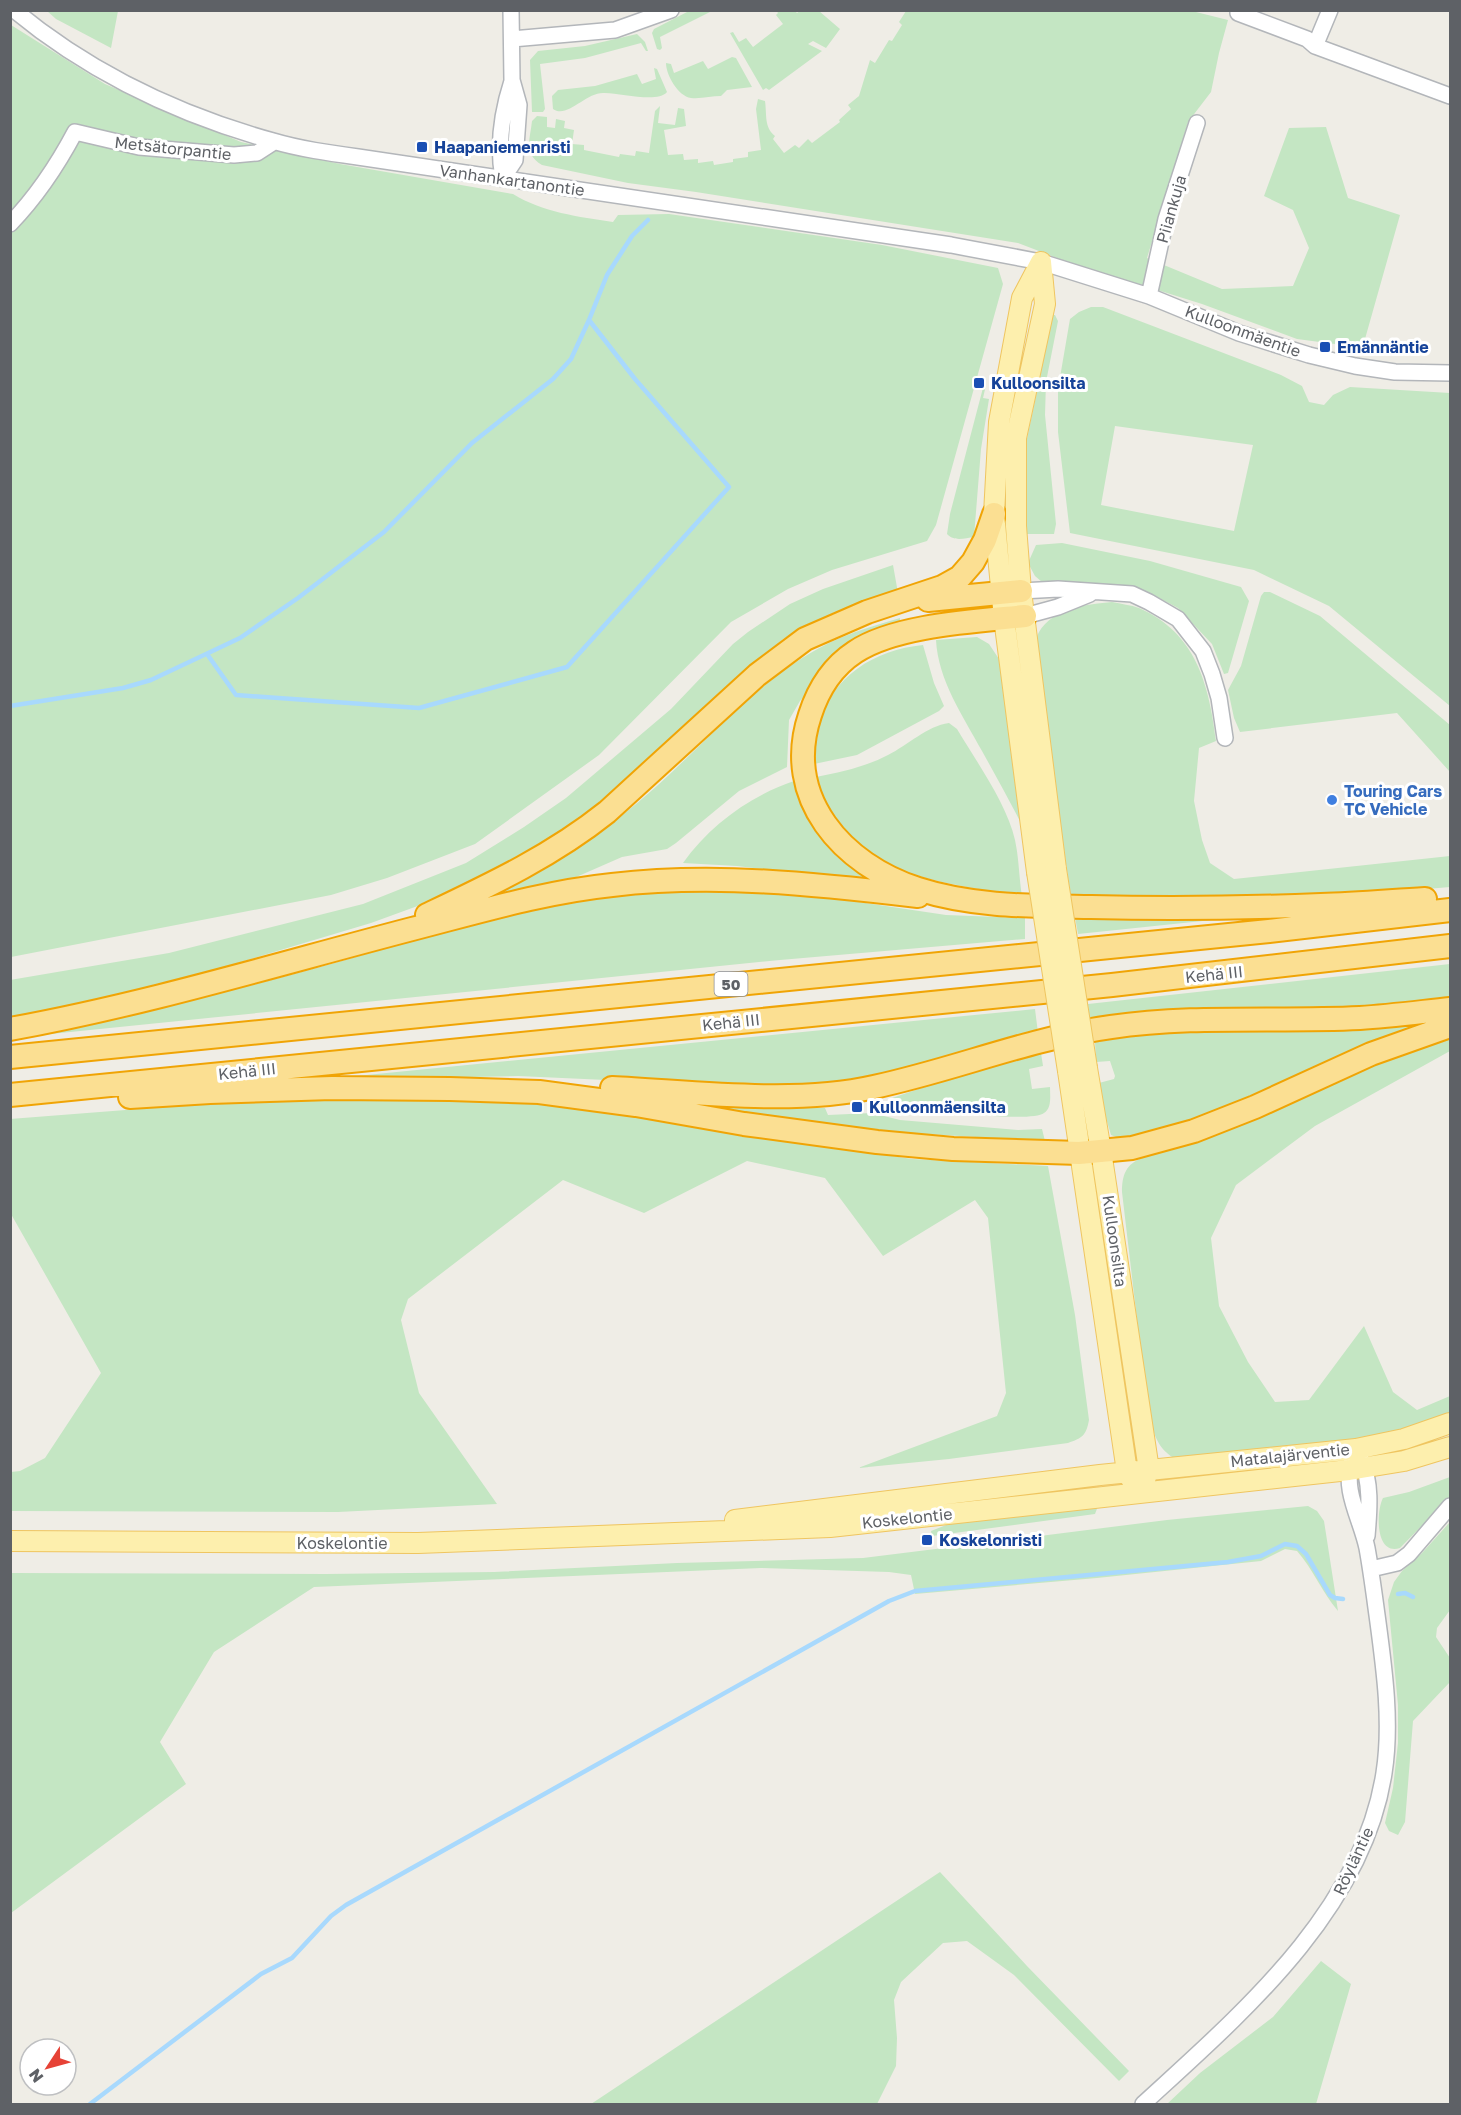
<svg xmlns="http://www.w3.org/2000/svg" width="1461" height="2115" viewBox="0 0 1461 2115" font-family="'Golos Text',sans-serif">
<rect width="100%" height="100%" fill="#efede6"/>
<!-- green -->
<path fill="#c4e6c3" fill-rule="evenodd" d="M776,10L795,11L797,13L800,11H819L840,29L826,48L813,41L808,44L822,51L769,90L766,88L763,90L730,33L733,32L739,42L746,38L753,47L783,24L776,15L778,13Z
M47,11H118L111,48L56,19Z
M689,11L710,12L660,37L662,48L660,50L657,49L652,33L654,29Z
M906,11H1192L1228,20L1219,53L1211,92L1188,122L1147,258L1222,289L1293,286L1309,248L1293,210L1264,196L1289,128L1326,127L1348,198L1400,215L1363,346H1350L1297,339L1202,304L1065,261L1018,243L696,192L628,183L542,165C523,154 530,140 532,121L537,116L547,117V127L555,128L556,119L565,121L564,128L574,130L572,144L584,145V150L619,157L620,154L635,156L636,151L649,153L655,111L660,106L658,123L675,125L678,108L684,109L686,126L664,130L668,155L683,154L684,160L698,159V163L713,161L714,165L733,162V159L748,157V152L761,150L756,109L758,99L765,101C767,115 764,127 775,136L773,139L784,153L795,145L799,148L808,139L812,143L840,122L839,120L851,109L848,105L859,96L870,60L875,63L889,40L892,41L902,25L899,22Z
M11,25L105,84L241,142L340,164L513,194C542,212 579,217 613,222L618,215L669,214L882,245L998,268L1003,284L936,525L927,541L832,570L788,589L731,622L599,755L475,844L387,878L331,895L11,957Z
M637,34L645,42L648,51H646L641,43L585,58L540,64L545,109L543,112H532L530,60L538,51L585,46Z
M732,57L736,58L752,87L727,90L721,96C712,96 701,99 691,98C678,96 666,75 666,63L671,64L674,73L703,61L708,69Z
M654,68L657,69L667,92C657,104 618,92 603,93C585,93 567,119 553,109L552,96L558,90L595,86L637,74L642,84L656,79Z
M1091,307H1103L1281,375L1302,386L1309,402L1324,405L1333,395L1350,387L1450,393V706L1329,606L1254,570L1070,533L1058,432V389L1070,319L1079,312ZM1115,426L1253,445L1234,531L1101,505Z
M1053,315H1055L1058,321L1046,382L1045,415L1056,524L1054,534H1023L1025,448Z
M984,384L986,385L983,398L989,399L981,449L974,537C965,538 954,542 947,534L950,514Z
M1062,543L1150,561L1241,587L1249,601L1228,673L1224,674L1212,644L1178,608L1148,592L1121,585L1042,582L1035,576L1028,563L1036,545Z
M893,565L898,593L843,610L783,639L584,821L456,892L371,923L101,1004L11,1021L10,980L169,953L363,904L466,863L524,827L566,798L671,709L733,644L748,632L790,604L823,589Z
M1264,592H1270L1320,616L1450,725V772L1397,713L1240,732L1234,718L1228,690L1241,666L1261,596Z
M1112,602C1121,604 1131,605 1139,608C1196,633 1209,684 1216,741L1199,748L1194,801L1202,840L1210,863L1234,879L1450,856V887L1322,898L1071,899L1036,651C1036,645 1036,637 1039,632C1053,608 1088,604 1112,602Z
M900,618V622L889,625L826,669L800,701L789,720L787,767L739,791L676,843L667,849L622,857L574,878L487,899C539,871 590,842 636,804C702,750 760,672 840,638C859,630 880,624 900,618Z
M977,637L989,644L999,659L1026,833C1012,805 997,778 982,751C963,716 938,680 936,640Z
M923,645L934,683L944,706L939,711L857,755L814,764C814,751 814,738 818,726C832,676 874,650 923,645Z
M949,723L957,729C976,761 1007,804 1015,840C1019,858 1019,878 1022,896C963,886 873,878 836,824C826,809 822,794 816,777C841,772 865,767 888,755C908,745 927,726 949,723Z
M794,781C812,837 826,847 874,879V883L737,866L683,863C710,825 750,796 794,781Z
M701,889L812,895L946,915L1025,918V939L780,960L11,1038C106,1020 200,999 294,974C411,943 526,902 647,890C665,888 683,890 701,889Z
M1075,917L1212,920L1078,934Z
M1450,964V1001L1090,1024L1088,1004Z
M1035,1009L1038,1033L900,1070L841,1083L761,1087L518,1076L316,1080Z
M1420,1024L1419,1027L1231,1108L1133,1138L1116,1137L1111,1135L1103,1108L1099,1083L1114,1079L1115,1076L1110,1061L1096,1062L1095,1042L1163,1032Z
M1450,1036V1051L1315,1126L1236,1185L1211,1238L1219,1306L1248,1362L1275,1402L1309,1400L1364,1326L1393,1392L1417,1410L1450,1396V1416L1363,1441L1177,1460C1156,1448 1155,1435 1148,1413L1122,1192C1122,1175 1126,1164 1142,1158L1230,1130L1371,1064Z
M1041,1053L1043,1066L1029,1069L1032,1089L1050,1087C1050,1096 1052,1108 1044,1113C1030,1124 917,1108 893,1107L892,1098L966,1073Z
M323,1099L507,1102L562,1106L912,1159L1048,1166L1075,1315L1089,1420C1086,1436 1082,1438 1068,1443L949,1459L858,1468L997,1416L1006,1393L988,1218L975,1200L883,1256L825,1178L747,1161L644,1213L563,1180L408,1299L401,1320L419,1393L497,1504L338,1512L11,1511V1472L20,1471L45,1458L101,1373L11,1214L10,1119L241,1101Z
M712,1107L825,1108L828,1115L872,1113L900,1120L1018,1130L1042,1129L1045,1141L892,1132L791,1121Z
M1450,1477V1497L1400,1548C1375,1556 1376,1511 1383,1498L1409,1492Z
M1098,1506L1095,1514L932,1536L931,1531L959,1520Z
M1308,1506L1317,1511L1324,1521L1338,1611C1322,1592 1313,1569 1297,1551L1285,1549L1261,1561L1097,1578L915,1594L911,1575L889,1572L761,1568L314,1587L214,1652L160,1742L186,1784L11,1913V1573L326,1574L494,1572L677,1563L863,1558L1167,1520Z
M1450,1522V1610L1437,1628L1436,1637L1450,1658V1682L1413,1721L1405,1822L1398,1835L1389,1831L1385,1823L1393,1788L1398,1743V1705L1388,1600L1394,1582L1402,1571L1422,1553Z
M940,1872L1027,1966L1129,2071L1119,2081L1014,1975L967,1941L943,1943L901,1982L894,2000L897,2038L896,2066L877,2104H591Z
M1321,1961L1351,1984L1316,2104H1167L1200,2073L1273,2017Z"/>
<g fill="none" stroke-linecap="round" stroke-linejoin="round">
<!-- stream -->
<path stroke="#a8d9fd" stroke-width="4.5" d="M207,654L236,695L419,708L567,667L729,487L635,379L589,320
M10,706L123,688L151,680L240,638L298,598L384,532L472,443L553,379L571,359L589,320L607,275L632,236L648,220
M1398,1594L1405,1593L1413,1597
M90,2104L261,1974L292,1958L331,1916L346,1905L889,1601L915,1591L1228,1562L1261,1556L1285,1544L1297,1546L1306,1554L1330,1595L1335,1598L1343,1599"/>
<defs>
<path id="minor" d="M14,10C89,72 179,115 273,141C300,149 329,153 358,157L951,245L1041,262L1149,296L1239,333L1309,355L1355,366L1395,372L1450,373
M1238,13L1307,39L1315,46L1450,96
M512,39L615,30L671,10
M1315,46L1330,10
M503,178L515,160L519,105L512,80L511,10
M503,178C497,146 502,112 512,81
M10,224C37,196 57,166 75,132L139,147L234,155L257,153L274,142
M1149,296L1166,219L1197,123
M1021,591L1058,589L1132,594L1149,602L1178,619L1203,651L1212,674L1219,698L1225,738
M1025,616L1058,607L1090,594
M1361,1459C1372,1483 1369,1512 1367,1536
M1371,1569L1397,1563L1409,1554L1450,1506
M1143,2104C1240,2015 1363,1911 1384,1773C1392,1722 1384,1667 1377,1615C1374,1593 1371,1570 1367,1548C1361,1519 1342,1490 1352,1460"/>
<path id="major" d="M1041,262L1045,304L1016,438V526L1021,591L1056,869
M1037,872L1004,618L994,514L999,422L1022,298L1041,262
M1087,1068L1101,1151L1149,1470L1144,1481
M1068,1071L1127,1472L1133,1482
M735,1520L1100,1475L1356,1449L1404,1439L1450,1423
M10,1541L418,1543L830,1527L1349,1470L1404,1461L1450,1447"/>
<path id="highway" d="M928,600L1021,591
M1025,616C977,621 895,625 855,652C832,667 818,690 810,715C782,798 843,865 918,889C974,907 1033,906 1091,907C1168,909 1244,908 1321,905C1356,904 1390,901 1425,899
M427,915C490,885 552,856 607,812L757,675L805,639L867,612L942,587L960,577L973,562L985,540L994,514
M10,1029C147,1004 278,964 412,929C478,912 544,892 612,885C714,873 816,884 918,896
M10,1057L1269,931L1450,910
M612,1088C694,1092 795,1105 874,1087C954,1070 1030,1038 1111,1027C1194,1015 1277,1022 1360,1018C1390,1016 1421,1012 1450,1009
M10,1095L1112,985L1450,946
M130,1097L210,1092L332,1088L450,1089L539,1092L636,1105L744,1124L877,1142L953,1149L1079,1153L1132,1148L1194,1131L1255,1107L1371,1054L1450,1026"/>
</defs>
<!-- minor casing -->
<use href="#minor" stroke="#b3b6ba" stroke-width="18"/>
<!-- major casing -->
<use href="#major" stroke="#efc560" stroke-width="22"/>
<!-- highway casing -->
<use href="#highway" stroke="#f0a405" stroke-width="26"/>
<!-- minor -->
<use href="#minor" stroke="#fff" stroke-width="15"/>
<!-- major -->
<use href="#major" stroke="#fdefad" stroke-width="20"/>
<!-- highway -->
<use href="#highway" stroke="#fbdf92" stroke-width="22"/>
<defs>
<path id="major-bridge" d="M1056,869L1087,1068
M1037,872L1068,1071"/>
</defs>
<!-- major-bridge casing -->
<use href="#major-bridge" stroke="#efc560" stroke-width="22" stroke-linecap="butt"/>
<!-- major-bridge -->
<use href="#major-bridge" stroke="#fdefad" stroke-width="20"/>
</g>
<!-- markers -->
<g fill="#1a4fb4" stroke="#fff" stroke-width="2">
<rect x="416" y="141" width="12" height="12" rx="3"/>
<rect x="1319" y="341" width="12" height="12" rx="3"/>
<rect x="973" y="377" width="12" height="12" rx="3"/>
<rect x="851" y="1101" width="12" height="12" rx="3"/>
<rect x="921" y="1534" width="12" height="12" rx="3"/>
</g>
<circle fill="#3f7fe0" stroke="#fff" stroke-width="2" cx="1332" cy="800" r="6"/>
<g text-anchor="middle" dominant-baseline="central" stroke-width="6" stroke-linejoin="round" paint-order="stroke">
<!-- shield labels -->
<rect fill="#fff" stroke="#8e9094" stroke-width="1.5" x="714.5" y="972" width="33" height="24" rx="4.5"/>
<g font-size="15" font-weight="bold" fill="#5e6166">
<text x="731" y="984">50</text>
</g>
<!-- transit labels -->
<g font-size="16" font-weight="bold" fill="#164399" stroke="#fff" text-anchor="start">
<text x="434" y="147">Haapaniemenristi</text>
<text x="1337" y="347">Emännäntie</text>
<text x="991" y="383">Kulloonsilta</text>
<text x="869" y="1107">Kulloonmäensilta</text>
<text x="939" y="1540">Koskelonristi</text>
</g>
<!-- street labels -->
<g font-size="16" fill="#5e6166" stroke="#fff">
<text transform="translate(173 148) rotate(6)">Metsätorpantie</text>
<text transform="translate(512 180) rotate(8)">Vanhankartanontie</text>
<text transform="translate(1171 209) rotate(-74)">Piiankuja</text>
<text transform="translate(1243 331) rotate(20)">Kulloonmäentie</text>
<text transform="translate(1214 974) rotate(-6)">Kehä III</text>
<text transform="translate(731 1022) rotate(-6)">Kehä III</text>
<text transform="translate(247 1071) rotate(-6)">Kehä III</text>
<text transform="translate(1115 1241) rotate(82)">Kulloonsilta</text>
<text transform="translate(1290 1455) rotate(-6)">Matalajärventie</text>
<text transform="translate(907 1518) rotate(-6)">Koskelontie</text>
<text x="342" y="1543">Koskelontie</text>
<text transform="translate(1353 1861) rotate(-65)">Röyläntie</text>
</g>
<!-- shop labels -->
<g font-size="16" font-weight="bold" fill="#366cbe" stroke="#fff" text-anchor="start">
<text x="1344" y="791">Touring Cars<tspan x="1344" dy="18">TC Vehicle</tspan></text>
</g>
</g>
<!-- border -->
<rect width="1461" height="2115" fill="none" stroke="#5e6166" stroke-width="24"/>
<!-- north arrow -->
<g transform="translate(48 2067) rotate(234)"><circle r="28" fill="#ffffff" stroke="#bfc0c2" stroke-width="1.5"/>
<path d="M0-4.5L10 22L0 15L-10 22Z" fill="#e64236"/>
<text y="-9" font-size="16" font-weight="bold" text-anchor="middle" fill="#5e6166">N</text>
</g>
</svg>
